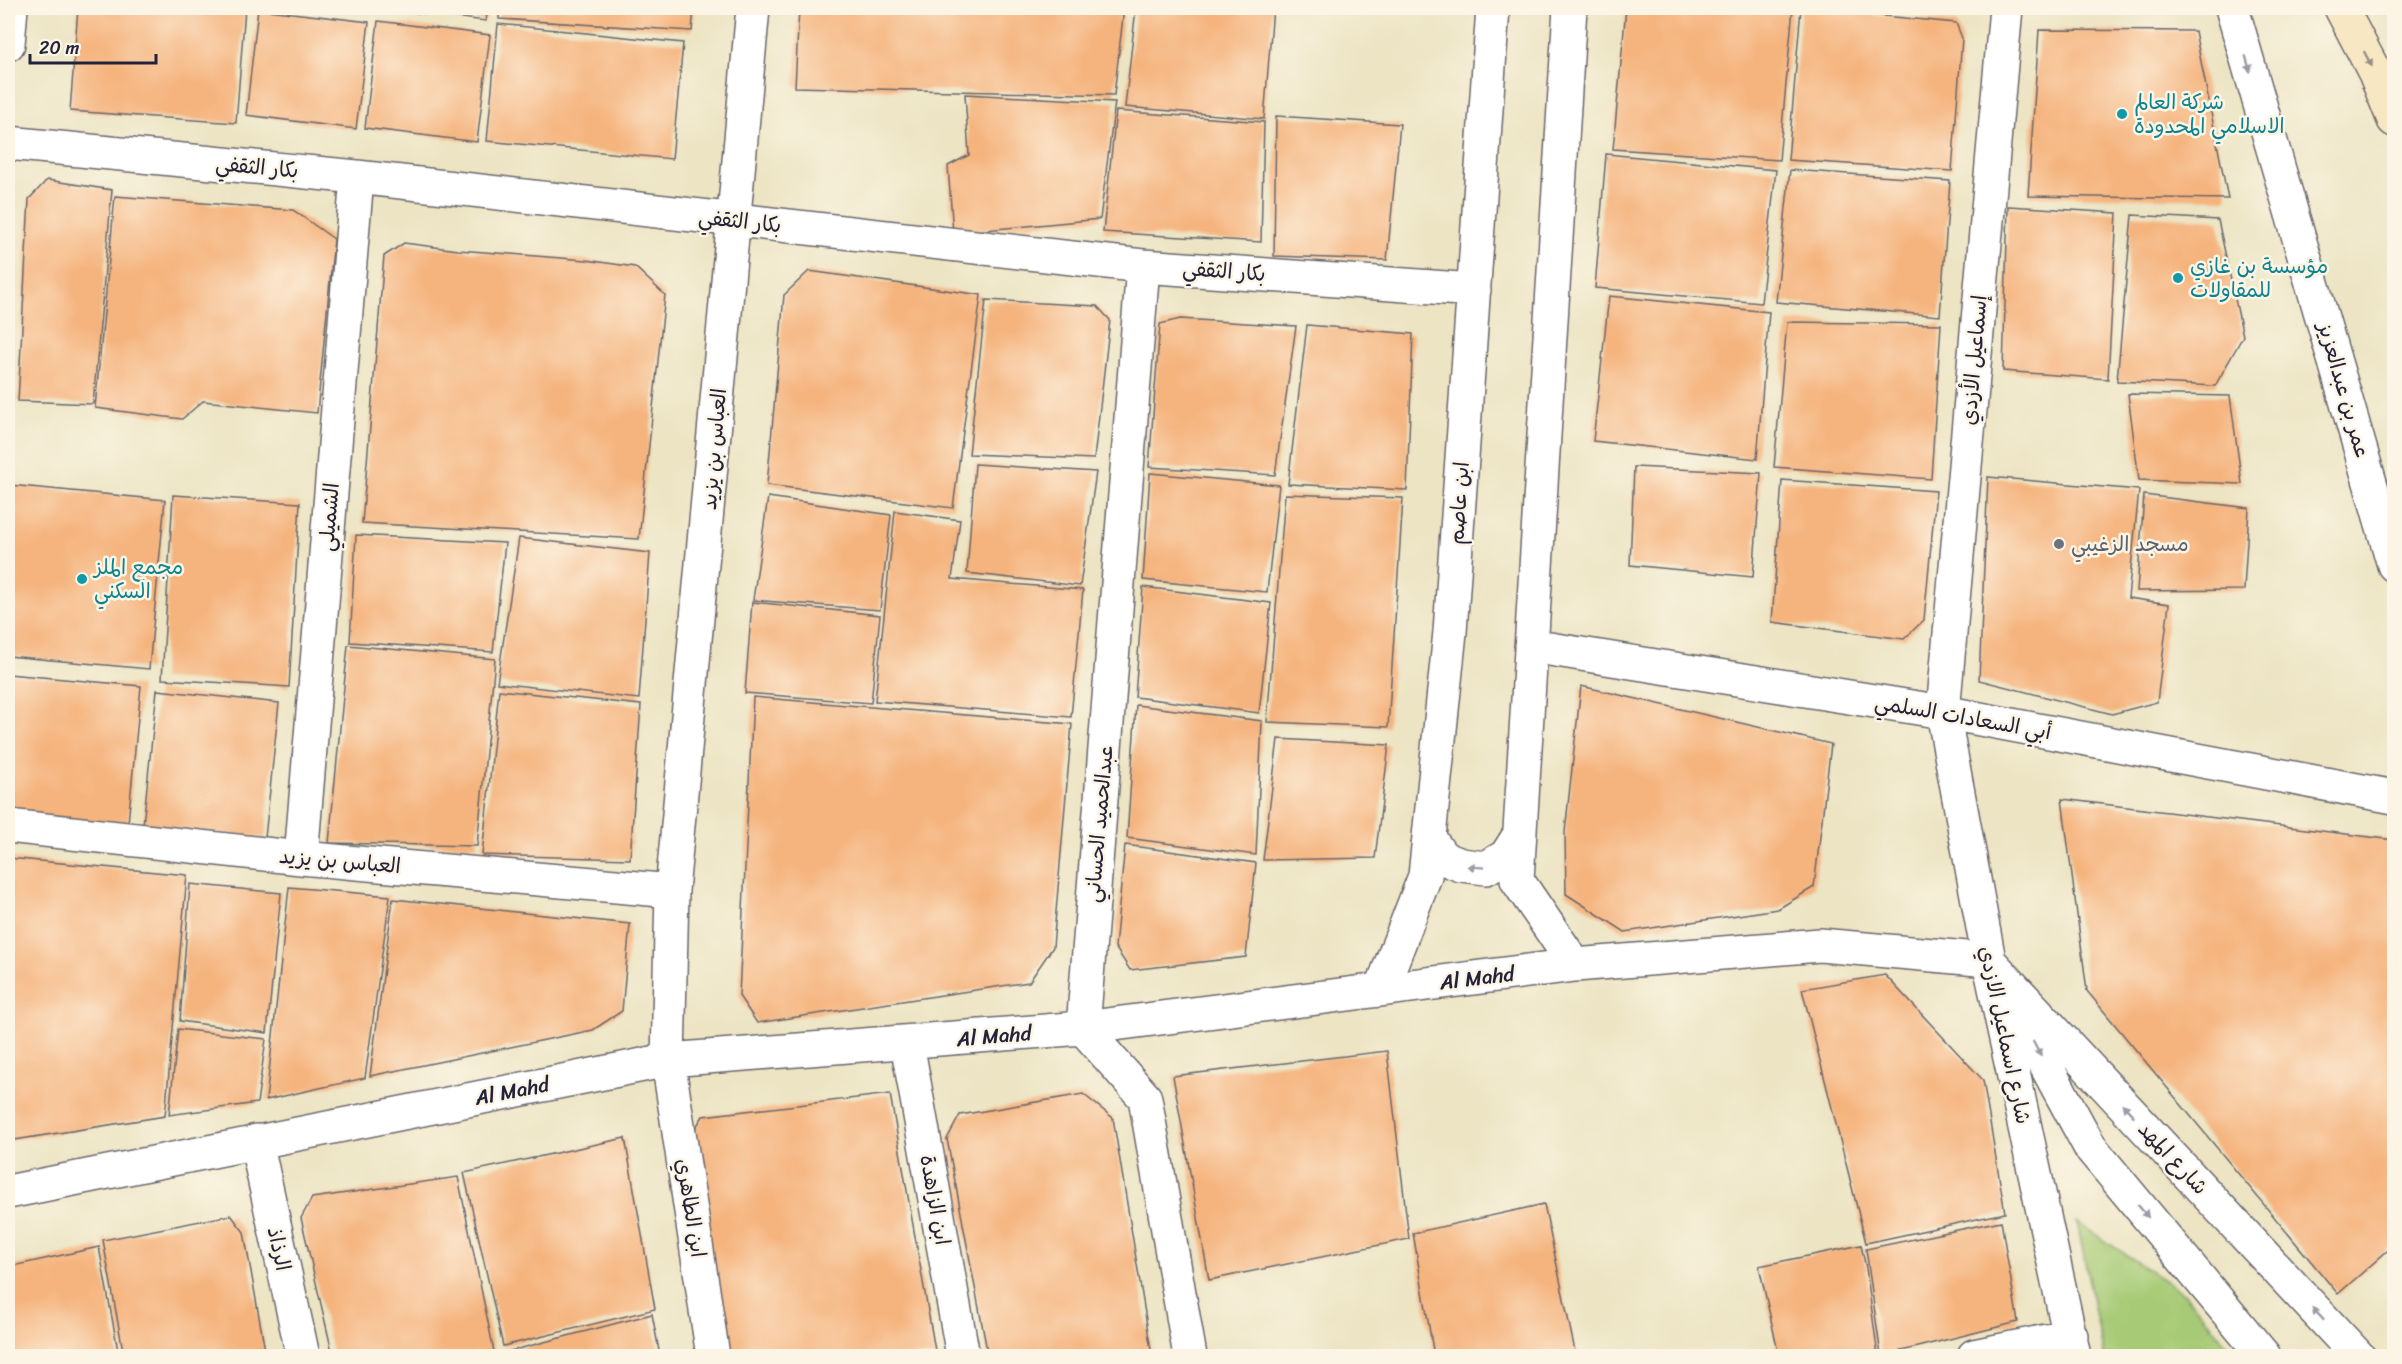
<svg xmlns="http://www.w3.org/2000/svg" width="2402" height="1364" viewBox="0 0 2402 1364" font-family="Sriracha,'Playpen Sans Arabic',sans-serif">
<rect width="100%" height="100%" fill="#fcf5e5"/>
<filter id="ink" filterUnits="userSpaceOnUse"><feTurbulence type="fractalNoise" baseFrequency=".0167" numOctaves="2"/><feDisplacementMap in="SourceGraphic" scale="12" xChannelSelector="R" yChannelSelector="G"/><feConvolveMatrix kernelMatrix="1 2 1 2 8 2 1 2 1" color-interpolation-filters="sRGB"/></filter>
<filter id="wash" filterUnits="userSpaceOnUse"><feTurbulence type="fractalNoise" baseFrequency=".008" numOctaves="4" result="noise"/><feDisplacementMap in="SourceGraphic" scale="24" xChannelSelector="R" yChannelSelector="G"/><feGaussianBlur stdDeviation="1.35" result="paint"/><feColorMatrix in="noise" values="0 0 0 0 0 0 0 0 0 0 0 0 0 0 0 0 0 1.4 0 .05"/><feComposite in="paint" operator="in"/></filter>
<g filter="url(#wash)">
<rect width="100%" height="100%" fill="#ece4c3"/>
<!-- green -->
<path fill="#a6ca74" stroke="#647658" stroke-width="1.5" d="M2077,1222L2185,1294L2236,1356H2104Z"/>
<g id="blocks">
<!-- building -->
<path fill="#f5b47e" d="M78,8H245L236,123L70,111Z
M377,8H488L486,21Z
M499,8H694L692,31L499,19Z
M799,8H1124L1114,95L795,87Z
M1136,8H1273L1264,119L1125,107Z
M1626,8H1793L1779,160L1613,149Z
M1801,8L1956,23L1962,38L1952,171L1788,160Z
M258,9L369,22L356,129L246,115Z
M378,21L490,35L477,142L365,128Z
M498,24L683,43L672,159L487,141Z
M2039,30L2195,31L2228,199L2028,196Z
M965,94L1115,102L1100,219L953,233L948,166L969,155Z
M1116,111L1264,122L1261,242L1103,232Z
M1276,116L1400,124L1387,260L1274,256Z
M1606,154L1776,170L1761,303L1595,288Z
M1790,170L1950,181L1940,316L1776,302Z
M47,180L112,190L93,404L18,401L29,199Z
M115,196L293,210L334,239L317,413L203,401L182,419L95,408Z
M2008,206L2117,213L2108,379L2003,371Z
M2132,215L2218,220L2243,336L2215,386L2117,381Z
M404,243L458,250L586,260L635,267L665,295L639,539L362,523L384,256Z
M809,271L981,295L953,508L767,485L784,295Z
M1609,296L1769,312L1757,459L1593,441Z
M986,300L1097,306L1110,320L1094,459L969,454Z
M1180,319L1296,326L1275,475L1149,467L1160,324Z
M1787,322L1941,324L1931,479L1774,467Z
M1307,325L1413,334L1407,490L1288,484Z
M2128,394L2230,396L2242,484L2139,480Z
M975,464L1096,472L1080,586L967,573Z
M1634,467L1761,473L1753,577L1630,565Z
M1150,473L1279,485L1267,592L1143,580Z
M1988,477L2139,490L2128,598L2169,604L2157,702L2112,714L1979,680Z
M1782,480L1936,491L1924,620L1904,639L1772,622Z
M9,485L165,500L149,669L8,656Z
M1285,494L1403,498L1388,727L1267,722Z
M173,495L300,503L289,687L162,679Z
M2144,495L2249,508L2244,590L2137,591Z
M768,497L891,515L880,610L753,600Z
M895,511L960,520L952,579L1083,590L1071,717L875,701Z
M356,535L505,543L493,652L350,642Z
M519,538L650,553L639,699L497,683Z
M1143,587L1271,603L1259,713L1135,697Z
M752,602L880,615L871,703L745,693Z
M348,645L495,659L477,846L329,843Z
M8,674L141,686L127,834L8,821Z
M1581,686L1831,744L1814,887L1778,909L1625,932L1566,894L1565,832Z
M157,690L279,703L265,838L143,825Z
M499,690L641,705L630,859L482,855Z
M753,697L1072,724L1053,947L1029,982L757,1023L739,996Z
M1136,705L1262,721L1256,855L1127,838Z
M1278,739L1389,745L1375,858L1263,860Z
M2062,799L2394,840V1245L2338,1294L2087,991Z
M1125,845L1256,863L1246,957L1130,970L1115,947Z
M8,858L187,875L165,1116L8,1141Z
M190,884L281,893L267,1033L180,1021Z
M289,887L390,896L365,1078L266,1100Z
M393,899L630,924L622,1011L593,1030L370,1076Z
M1885,975L1983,1080L2005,1213L1866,1243L1802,989Z
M178,1029L266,1039L257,1103L169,1115Z
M1387,1051L1409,1239L1209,1280L1173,1076Z
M890,1094L936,1356H730L687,1141L703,1116Z
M1083,1094L1113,1118L1152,1356H988L947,1139L960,1115Z
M625,1138L655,1309L503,1346L464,1173Z
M458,1177L495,1356H333L301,1218L312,1198Z
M1544,1204L1576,1356H1434L1413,1233Z
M231,1215L244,1232L266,1356H124L103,1240Z
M2001,1221L2018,1322L1881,1356L1866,1249Z
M1861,1245L1866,1268L1878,1356H1779L1759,1266Z
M99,1247L119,1356H8V1267Z
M652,1314L660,1356H507L506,1352Z"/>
</g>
</g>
<g filter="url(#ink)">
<use href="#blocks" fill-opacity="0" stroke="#69666b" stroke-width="1.5"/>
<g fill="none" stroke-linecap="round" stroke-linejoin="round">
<defs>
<path id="minor" d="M1570,8L1517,880L1575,965
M2006,8L1943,712L1989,960L2074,1356
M8,44L11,8
M8,143L357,177L1143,266L1474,290
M1143,266L1083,1028L1145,1098L1190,1356
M1531,646L1943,712L2394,797
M8,826L301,858L672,891
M1429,838L1443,858L1461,865L1486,868L1506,856L1520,834
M301,858L357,177
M1990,962L2358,1356
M1381,990L1425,876L1450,632L1493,8
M2011,1001L2090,1147L2264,1356
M907,1043L963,1356
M256,1141L303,1356
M8,1192L668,1060L1083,1028L1575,965L1820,945L1989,960
M713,1356L668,1060L672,891L753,8
M1974,1356L2071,1336"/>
<path id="tertiary" d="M2232,8L2394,565"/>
<path id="secondary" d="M2341,8L2375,73L2394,120"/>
</defs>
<!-- minor casing -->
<use href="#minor" stroke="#69666b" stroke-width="36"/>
<!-- tertiary casing -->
<use href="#tertiary" stroke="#69666b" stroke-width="36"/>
<!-- secondary casing -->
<use href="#secondary" stroke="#69666b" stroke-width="36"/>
<!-- minor -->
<use href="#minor" stroke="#fff" stroke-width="33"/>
<!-- tertiary -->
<use href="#tertiary" stroke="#fff" stroke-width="33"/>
<!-- secondary -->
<use href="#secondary" stroke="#f7e8c3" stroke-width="33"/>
</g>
<!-- one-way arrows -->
<defs><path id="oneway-solid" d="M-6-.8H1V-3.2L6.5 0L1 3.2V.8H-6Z" transform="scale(1.5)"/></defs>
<use fill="#978f86" href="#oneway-solid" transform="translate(2368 59) rotate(62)"/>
<g fill="#9c9ca7">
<use href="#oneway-solid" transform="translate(2248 64) rotate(74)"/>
<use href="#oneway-solid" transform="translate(1476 867) rotate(-176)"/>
<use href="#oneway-solid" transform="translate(2037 1049) rotate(62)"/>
<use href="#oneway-solid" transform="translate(2128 1110) rotate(-133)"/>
<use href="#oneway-solid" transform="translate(2143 1211) rotate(50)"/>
<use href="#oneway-solid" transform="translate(2318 1314) rotate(-133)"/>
</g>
</g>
<!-- markers -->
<g fill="#0f9aa8" stroke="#fcf5e5" stroke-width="2">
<circle cx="2122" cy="114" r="6"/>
<circle cx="2178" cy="278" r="6"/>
<circle cx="82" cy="579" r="6"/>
</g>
<circle fill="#6b7280" stroke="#fcf5e5" stroke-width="2" cx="2059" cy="544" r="6"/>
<g text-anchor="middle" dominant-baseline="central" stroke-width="5" stroke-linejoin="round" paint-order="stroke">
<!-- culture labels -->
<g font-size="21" fill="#0d838f" stroke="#fcf5e5" text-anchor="start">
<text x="2134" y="102">شركة العالم<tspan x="2134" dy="24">الاسلامي المحدودة</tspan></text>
<text x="2190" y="266">مؤسسة بن غازي<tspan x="2190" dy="24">للمقاولات</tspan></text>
<text x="94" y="567">مجمع الملز<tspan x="94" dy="24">السكني</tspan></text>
</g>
<!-- street labels -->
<g font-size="21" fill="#22223b" stroke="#fcf5e5">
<text transform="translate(257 167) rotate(5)">بكار الثقفي</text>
<text transform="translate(740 221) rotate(6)">بكار الثقفي</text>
<text transform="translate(1224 271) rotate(4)">بكار الثقفي</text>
<text transform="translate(1974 360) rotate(-85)">إسماعيل الأزدي</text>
<text transform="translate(2344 390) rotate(74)">عمر بن عبدالعزيز</text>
<text transform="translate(714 449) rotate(-85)">العباس بن يزيد</text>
<text transform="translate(1459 503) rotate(-86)">ابن عاصم</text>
<text transform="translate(329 517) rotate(-85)">الشميلي</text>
<text transform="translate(1963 717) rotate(10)">أبي السعادات السلمي</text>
<text transform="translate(1099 824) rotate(-85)">عبدالحميد الحساني</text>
<text transform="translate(340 861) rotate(5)">العباس بن يزيد</text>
<text transform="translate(1477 978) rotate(-7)">Al Mahd</text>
<text transform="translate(2005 1035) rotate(78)">شارع اسماعيل الازدي</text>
<text transform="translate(994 1036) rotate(-5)">Al Mahd</text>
<text transform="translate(512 1091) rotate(-11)">Al Mahd</text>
<text transform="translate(2173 1158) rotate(47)">شارع المهد</text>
<text transform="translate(935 1200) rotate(80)">ابن الزاهدة</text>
<text transform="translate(691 1208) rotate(81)">ابن الطاهري</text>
<text transform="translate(279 1249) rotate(78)">الرذاذ</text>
</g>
<!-- worship labels -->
<g font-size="21" fill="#5b616d" stroke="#fcf5e5" text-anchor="start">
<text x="2071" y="544">مسجد الزغيبي</text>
</g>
</g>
<!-- margin -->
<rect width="2402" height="1364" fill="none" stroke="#fcf5e5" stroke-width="30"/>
<!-- scale -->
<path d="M30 54v9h126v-9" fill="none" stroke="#22223b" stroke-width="3"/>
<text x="39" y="54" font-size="18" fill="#22223b" stroke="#fcf5e5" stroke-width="4.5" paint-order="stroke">20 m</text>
</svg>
